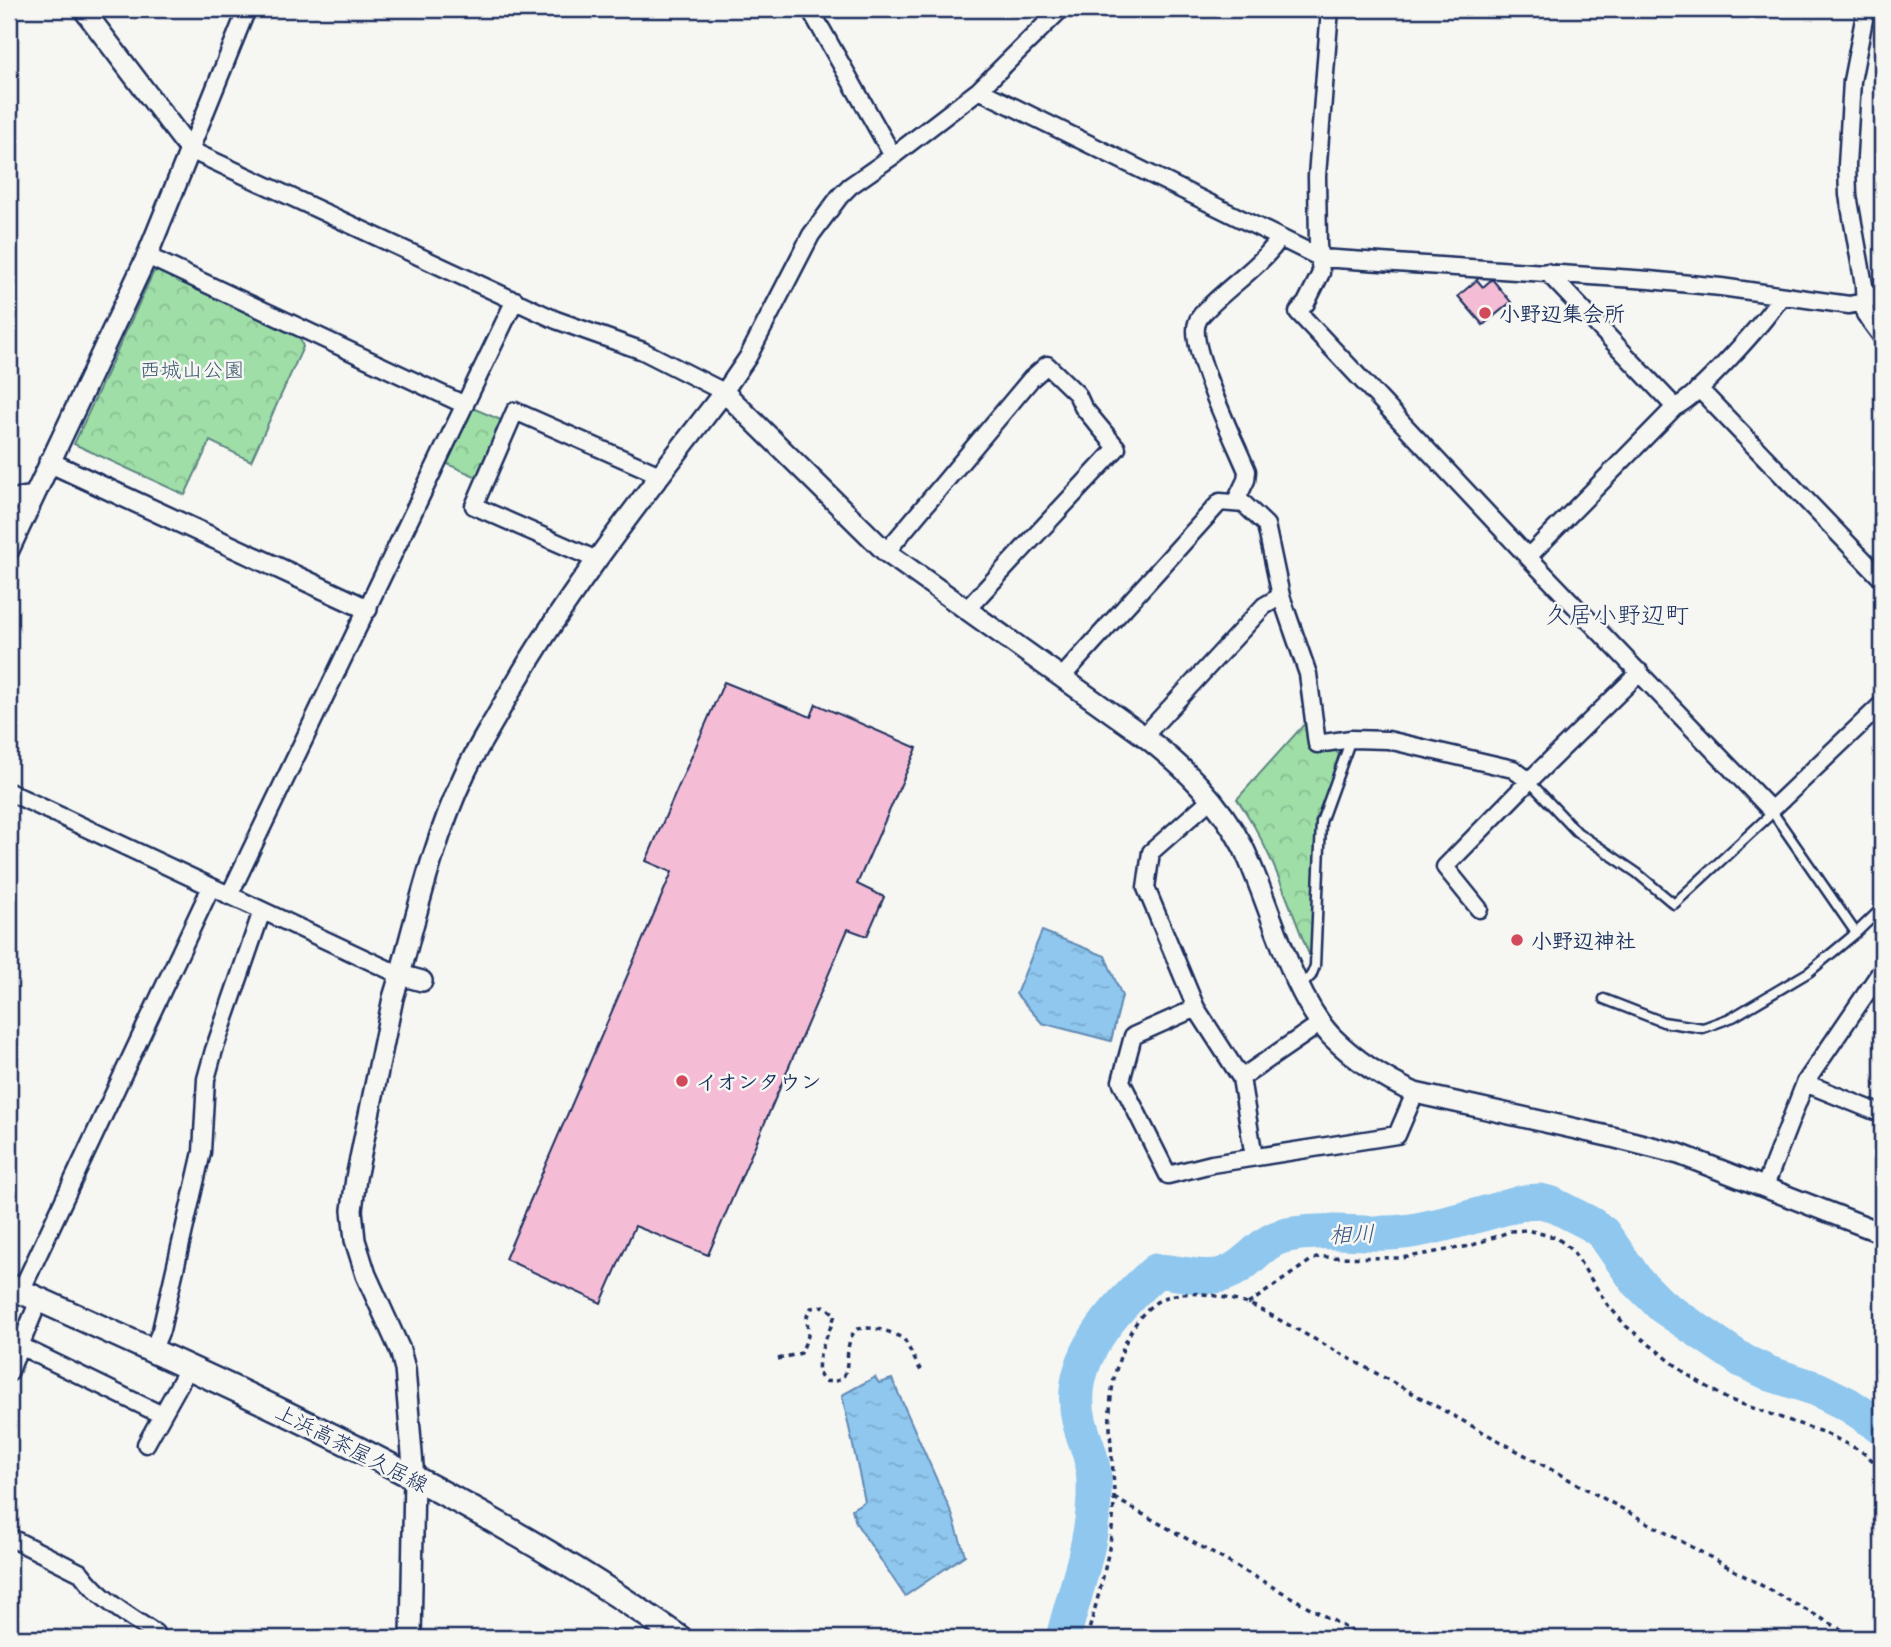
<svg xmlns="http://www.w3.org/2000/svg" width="1891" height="1647" viewBox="0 0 1891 1647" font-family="Itim,'Klee One',sans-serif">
<defs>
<pattern id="park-crowns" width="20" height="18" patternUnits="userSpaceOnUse" patternTransform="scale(1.75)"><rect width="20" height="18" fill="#9fdea7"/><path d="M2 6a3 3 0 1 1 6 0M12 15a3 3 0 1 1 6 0" fill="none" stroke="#88bf92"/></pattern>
<pattern id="water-ripples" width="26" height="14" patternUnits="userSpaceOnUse" patternTransform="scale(1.75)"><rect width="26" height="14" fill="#8fc7ee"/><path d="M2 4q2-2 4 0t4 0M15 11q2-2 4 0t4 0" fill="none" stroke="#7babce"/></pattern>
</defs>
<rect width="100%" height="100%" fill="#f6f6f2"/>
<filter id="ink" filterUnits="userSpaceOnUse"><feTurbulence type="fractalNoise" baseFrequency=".0143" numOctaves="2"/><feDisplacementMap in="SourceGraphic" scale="14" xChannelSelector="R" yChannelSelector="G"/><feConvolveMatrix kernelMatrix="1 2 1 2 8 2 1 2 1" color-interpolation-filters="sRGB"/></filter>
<g filter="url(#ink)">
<!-- park -->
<path fill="url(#park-crowns)" stroke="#5d8682" stroke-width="2" d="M159,269L299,335L303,347L251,461L210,441L185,495L74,444L153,273Z
M470,407L501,420L477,477L445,463Z
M1308,720L1312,751L1333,749L1339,754L1318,822L1313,888L1312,955L1310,957C1288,903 1271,847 1237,799Z"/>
<!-- water -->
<path fill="url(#water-ripples)" stroke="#618ab4" stroke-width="2" d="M1042,931L1105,956L1122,996L1111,1041L1042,1023L1016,994Z
M875,1377L879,1383L892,1379L952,1514L965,1555L905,1596L856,1523L852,1509L865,1501L842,1395Z"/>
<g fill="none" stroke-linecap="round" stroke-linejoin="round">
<!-- river -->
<path stroke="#8fc7ee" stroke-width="35" d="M1063,1638C1076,1587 1096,1535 1094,1482C1094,1457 1084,1442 1079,1420C1065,1360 1115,1308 1156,1271C1178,1271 1204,1281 1225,1274C1248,1266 1260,1242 1283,1236C1325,1226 1369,1238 1411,1231C1449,1225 1488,1212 1525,1202L1540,1201L1552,1204L1591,1224L1603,1233L1636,1280L1662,1306L1743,1361L1771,1374L1817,1389L1849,1405L1882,1427"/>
</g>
<!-- building -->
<path fill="#f4bdd5" stroke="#1b2f5e" stroke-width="2" d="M1492,279L1511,302L1483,325L1458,296L1477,280L1483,287Z
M724,682L811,717L816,704L917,748L857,884L884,897L867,936L848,929L708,1255L635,1226L601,1303L505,1259L672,872L646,861Z"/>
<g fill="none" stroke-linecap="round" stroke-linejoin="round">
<defs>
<path id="service" d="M1529,781L1577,832L1637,873L1674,904L1768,817L1771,810L1856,933L1882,908
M1302,985L1311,976L1315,966L1321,822L1351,739
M1604,999L1663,1022L1703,1028L1733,1017L1809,972L1856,933"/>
<path id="minor" d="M247,9L190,150L556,320L643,351L724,392L748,357L811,235L840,196L850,186L893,156L979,90L1061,9
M810,9L893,156
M1330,9L1317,176L1318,245L1321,273L1306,303L1298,312L1528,557L1771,810L1882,704
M1866,9L1852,81L1847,165L1848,195L1864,285L1865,314L1882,337
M979,90L1321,258L1649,280L1721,287L1849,305L1864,302L1882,291
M147,256L465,405
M1547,272L1675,407
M1697,390L1705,395L1882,579
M1235,503L1246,480L1247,471C1236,444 1188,347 1197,323C1198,319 1203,313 1206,310C1230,285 1260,267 1280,238
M886,552L1031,379L1047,365L1077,394L1083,407L1117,448L966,610
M1528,557L1675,407C1697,398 1768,318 1781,296
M597,560L474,506L515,411L660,475
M1281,596L1308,674L1317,744L1351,739L1388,740L1513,769L1529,781L1640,672
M1061,678L1220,502L1244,504L1266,525L1281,596L1264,606L1144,736
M9,792L400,975
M1211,799L1151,852L1146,888L1196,1008L1133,1036L1121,1081L1168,1175L1212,1164L1397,1135L1415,1093
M229,896L515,300
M1479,909L1445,867L1529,781
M1196,1008L1241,1078L1254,1157
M1241,1078L1321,1023
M1805,1083L1882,1114
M1765,1186L1805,1083L1882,970
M21,1291L211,887
M20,1346L162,1415
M153,1349L161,1330L202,1152L206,1079L214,1050L262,911
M9,1373L39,1300
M146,1444L189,1367
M9,1537L81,1573C100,1599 128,1616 155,1633"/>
<path id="tertiary" d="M49,462L367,609
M9,500L33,496
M9,550L147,256L190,150L83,9
M400,975C418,908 435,836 465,773C474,754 485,736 496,717C560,601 643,497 724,392L886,552L1144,736C1186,769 1218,800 1243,847C1270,903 1290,992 1331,1036C1355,1060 1384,1079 1415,1093L1612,1137L1679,1154L1882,1233
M411,1638L414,1478L405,1369L400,1350L366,1275L355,1240L352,1210L356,1178L393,998L400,975L422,981"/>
<path id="secondary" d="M9,1286C237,1389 475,1493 680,1638"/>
</defs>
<!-- service casing -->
<use href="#service" stroke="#1b2f5e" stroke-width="13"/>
<!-- minor casing -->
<use href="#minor" stroke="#1b2f5e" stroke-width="21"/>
<!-- tertiary casing -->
<use href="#tertiary" stroke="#1b2f5e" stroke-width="24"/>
<!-- secondary casing -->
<use href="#secondary" stroke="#1b2f5e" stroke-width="28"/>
<!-- path -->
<path stroke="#1b2f5e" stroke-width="3.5" stroke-dasharray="5 5" stroke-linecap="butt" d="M1248,1304L1310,1261L1319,1257L1402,1258L1470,1246L1511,1231L1527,1230L1554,1237L1564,1243L1574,1253L1607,1304L1626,1326L1688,1375L1727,1399L1825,1433L1861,1451L1882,1468
M778,1359L801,1353L808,1336L807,1316L811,1308L824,1306L835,1314C831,1333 808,1365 824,1381C861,1387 837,1347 857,1329C875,1326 889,1331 904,1339L923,1375
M1114,1498L1364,1638
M1087,1638C1099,1592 1114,1545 1114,1497C1114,1468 1109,1440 1110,1411C1111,1375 1128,1310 1167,1297C1195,1288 1230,1298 1256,1307L1857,1638"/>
<!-- service -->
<use href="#service" stroke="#f6f6f2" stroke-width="8"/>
<!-- minor -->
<use href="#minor" stroke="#f6f6f2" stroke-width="16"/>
<!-- tertiary -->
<use href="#tertiary" stroke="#f6f6f2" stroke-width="19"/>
<!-- secondary -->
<use href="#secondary" stroke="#f6f6f2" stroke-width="23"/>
</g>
</g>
<!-- markers -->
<g fill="#d1495b" stroke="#f6f6f2" stroke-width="2.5">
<circle cx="1485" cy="313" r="7"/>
<circle cx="1517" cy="940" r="7"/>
<circle cx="682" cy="1081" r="7"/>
</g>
<g text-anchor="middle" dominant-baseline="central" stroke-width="5" stroke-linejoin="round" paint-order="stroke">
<!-- poi labels -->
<g font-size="21" font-weight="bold" fill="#1b2f5e" stroke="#f6f6f2" text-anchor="start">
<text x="1499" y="313">小野辺集会所</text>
<text x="1531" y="940">小野辺神社</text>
<text x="696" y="1081">イオンタウン</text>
</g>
<!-- park labels -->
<g font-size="21" fill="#3c5b70" stroke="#f6f6f2">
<text x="192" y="369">西城山公園</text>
</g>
<!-- street labels -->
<g font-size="21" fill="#1b2f5e" stroke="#f6f6f2">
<text transform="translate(352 1448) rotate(27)">上浜高茶屋久居線</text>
</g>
<!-- water labels -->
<g font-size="23" font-style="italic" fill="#385582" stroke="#f6f6f2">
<text transform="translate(1352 1234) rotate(-2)">相川</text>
</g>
<!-- quarter labels -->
<g font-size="24" fill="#1b2f5e" stroke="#f6f6f2">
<text x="1617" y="614">久居小野辺町</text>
</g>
</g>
<!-- margin -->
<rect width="1891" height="1647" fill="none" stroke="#f6f6f2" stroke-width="35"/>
<rect x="18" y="18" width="1856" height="1612" fill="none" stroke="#1b2f5e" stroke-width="2.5" filter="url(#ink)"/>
</svg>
